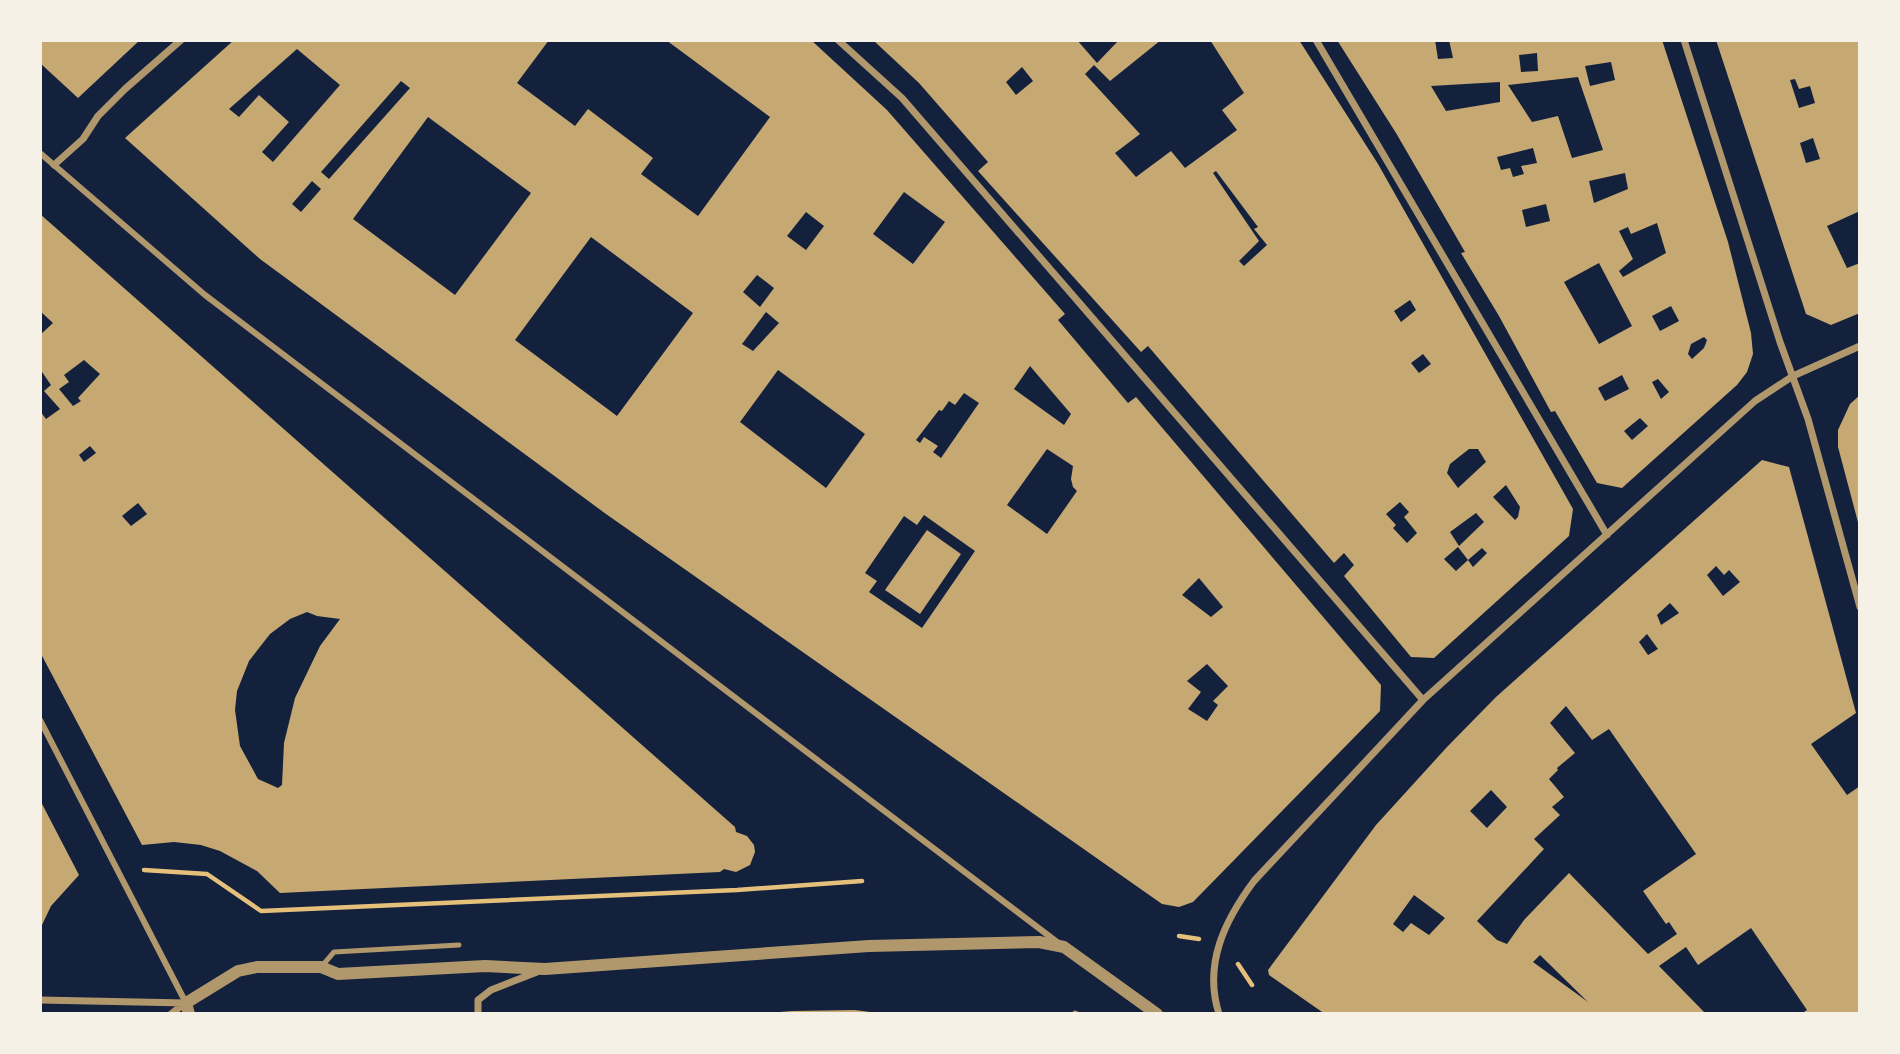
<svg xmlns="http://www.w3.org/2000/svg" width="1900" height="1054" viewBox="0 0 1900 1054" font-family="'IBM Plex Sans',sans-serif">
<rect width="100%" height="100%" fill="#14213d"/>
<!-- building -->
<path fill="#c6a872" fill-rule="evenodd" d="M40,40H140L78,98L40,63Z
M234,40H549L517,83L575,126L588,109L653,158L641,174L698,216L770,117L666,40H811L887,110L1065,314L1058,320L1128,403L1136,397L1381,685L1380,711L1193,902L1179,907L1162,904L606,514L260,259L125,138ZM297,49L340,85L273,162L262,152L289,122L259,95L239,117L229,109ZM401,81L410,88L329,179L321,172ZM428,117L531,193L455,295L353,219ZM312,181L321,189L301,212L292,204ZM904,192L945,222L913,264L873,234ZM806,212L824,226L806,250L787,236ZM591,237L693,313L617,416L515,340ZM757,275L774,288L760,307L743,292ZM766,312L779,323L753,351L742,344ZM1030,366L1071,414L1064,425L1014,389ZM778,370L865,434L826,488L740,422ZM964,393L979,403L941,458L933,452L938,446L924,437L920,443L916,440L939,410L942,411L949,401L955,405ZM1047,449L1073,466L1071,479L1073,487L1077,491L1047,534L1007,505ZM924,515L975,551L922,628L869,592L877,581L865,573L904,516L917,525ZM1199,578L1223,607L1211,617L1182,595ZM1207,664L1228,686L1213,701L1218,705L1207,721L1188,709L1201,692L1187,681Z
M873,40H1077L1097,63L1119,40H1161L1110,81L1094,65L1085,74L1140,134L1115,153L1136,177L1171,151L1185,168L1237,130L1222,110L1244,93L1210,40H1299L1378,164L1573,509L1569,536L1434,658L1411,657L1344,576L1354,565L1344,553L1334,563L1148,346L1141,352L978,171L988,162L919,83ZM1022,67L1033,81L1016,95L1006,82ZM1216,171L1258,227L1254,229L1267,245L1244,266L1239,261L1259,241L1213,173ZM1410,300L1416,310L1401,322L1394,311ZM1423,354L1431,364L1419,373L1411,363ZM1469,449H1478L1486,462L1458,488L1447,473L1450,464ZM1506,485L1520,507L1518,517L1515,520L1493,497ZM1400,502L1409,512L1404,517L1417,533L1407,543L1393,528L1396,525L1386,514ZM1476,513L1484,522L1459,546L1450,532ZM1458,547L1468,560L1482,548L1487,553L1473,567L1468,560L1456,571L1444,559Z
M1337,40H1435L1438,59L1453,58L1449,40H1662L1728,242L1751,333L1753,354L1747,372L1737,385L1622,488L1597,483L1555,411L1551,412L1499,316L1461,253L1465,252L1396,133ZM1537,53L1538,71L1521,72L1519,55ZM1611,62L1615,80L1590,86L1585,66ZM1578,77L1603,150L1572,158L1558,116L1532,122L1508,85ZM1500,82V102L1446,111L1431,86ZM1533,148L1537,163L1521,166L1524,174L1513,177L1510,168L1501,170L1497,157ZM1625,173L1628,189L1594,203L1589,181ZM1546,204L1550,221L1526,227L1522,210ZM1657,223L1666,253L1623,277L1619,271L1633,259L1619,231L1628,227L1631,234ZM1599,263L1632,326L1599,344L1564,282ZM1671,306L1679,321L1660,331L1652,316ZM1704,337L1707,340L1704,348L1692,359L1688,354L1691,344ZM1622,375L1629,389L1605,401L1598,388ZM1658,379L1669,392L1661,399L1652,382ZM1640,418L1648,426L1632,440L1624,431Z
M1716,40H1860V211L1827,226L1847,268L1860,263V313L1831,325L1806,314ZM1795,79L1799,89L1810,86L1815,103L1799,108L1790,80ZM1813,138L1820,159L1806,163L1800,143Z
M40,214L735,827L736,832L747,836L754,845L755,852L750,865L736,872L724,869L720,872L280,893L257,871L220,851L201,845L174,842L142,845L40,652V411L46,419L60,409L44,391L51,385L40,369V335L53,323L40,311ZM84,360L100,374L78,398L81,401L73,406L59,389L69,382L64,375ZM90,446L96,453L84,462L79,455ZM138,503L147,514L131,526L122,516ZM307,612L317,616L340,619L320,646L295,698L284,743L282,785L278,788L258,779L240,746L235,710L237,691L249,661L270,634L290,619Z
M1860,395V526H1859L1838,447V430L1850,404Z
M1762,460L1789,467L1856,713L1811,744L1847,795L1860,786V1014H1801L1807,1010L1751,928L1698,965L1686,947L1659,966L1706,1014H1325L1269,975L1268,970L1376,825L1447,747L1496,697ZM1716,566L1724,575L1729,570L1740,582L1723,596L1707,575ZM1670,603L1679,613L1661,625L1657,615ZM1647,634L1658,649L1648,655L1639,642ZM1566,706L1592,740L1609,729L1696,854L1643,891L1666,924L1669,922L1677,934L1648,954L1569,873L1524,920L1507,944L1497,940L1477,921L1544,849L1534,839L1560,815L1552,807L1564,797L1549,779L1558,770L1557,768L1575,753L1550,723ZM1491,790L1507,807L1487,828L1470,811ZM1414,895L1445,918L1429,935L1411,923L1403,932L1393,924ZM1540,955L1588,1002L1533,962Z
M927,530L961,554L920,614L885,590Z
M40,800L79,875L51,906L41,927Z
M855,1010L870,1012V1014H780V1012L792,1011Z"/>
<g fill="none" stroke-linecap="round" stroke-linejoin="round">
<!-- path -->
<path stroke="#e5c07b" stroke-width="4.5" d="M144,870L207,874L261,911L737,890L862,881
M1179,936L1199,939
M1238,964L1252,985"/>
<!-- service -->
<path stroke="#b1986c" stroke-width="5" d="M322,966L334,952L459,945
M1075,1013L1077,1014"/>
<!-- pedestrian -->
<path stroke="#b1986c" stroke-width="6" d="M40,153L205,295L1057,942
M40,720L186,1003"/>
<!-- minor -->
<path stroke="#b1986c" stroke-width="7" d="M838,40L902,98L1423,700
M1316,40L1607,535
M1684,40L1780,342L1808,419L1860,607
M54,165L83,139L98,116L125,89L181,40
M40,1000L186,1003
M171,1014L185,1003
M478,1014V1000L491,990L537,972
M1219,1014C1203,964 1225,920 1254,881L1423,700L1755,401L1793,376L1860,346"/>
<!-- tertiary -->
<path stroke="#b1986c" stroke-width="12" d="M189,1014L186,1003L238,971L257,967H321L338,974L485,966L545,969L869,946L1039,942L1064,947L1157,1014"/>
</g>
<!-- border -->
<rect width="1900" height="1054" fill="none" stroke="#f6f1e7" stroke-width="84"/>
</svg>
